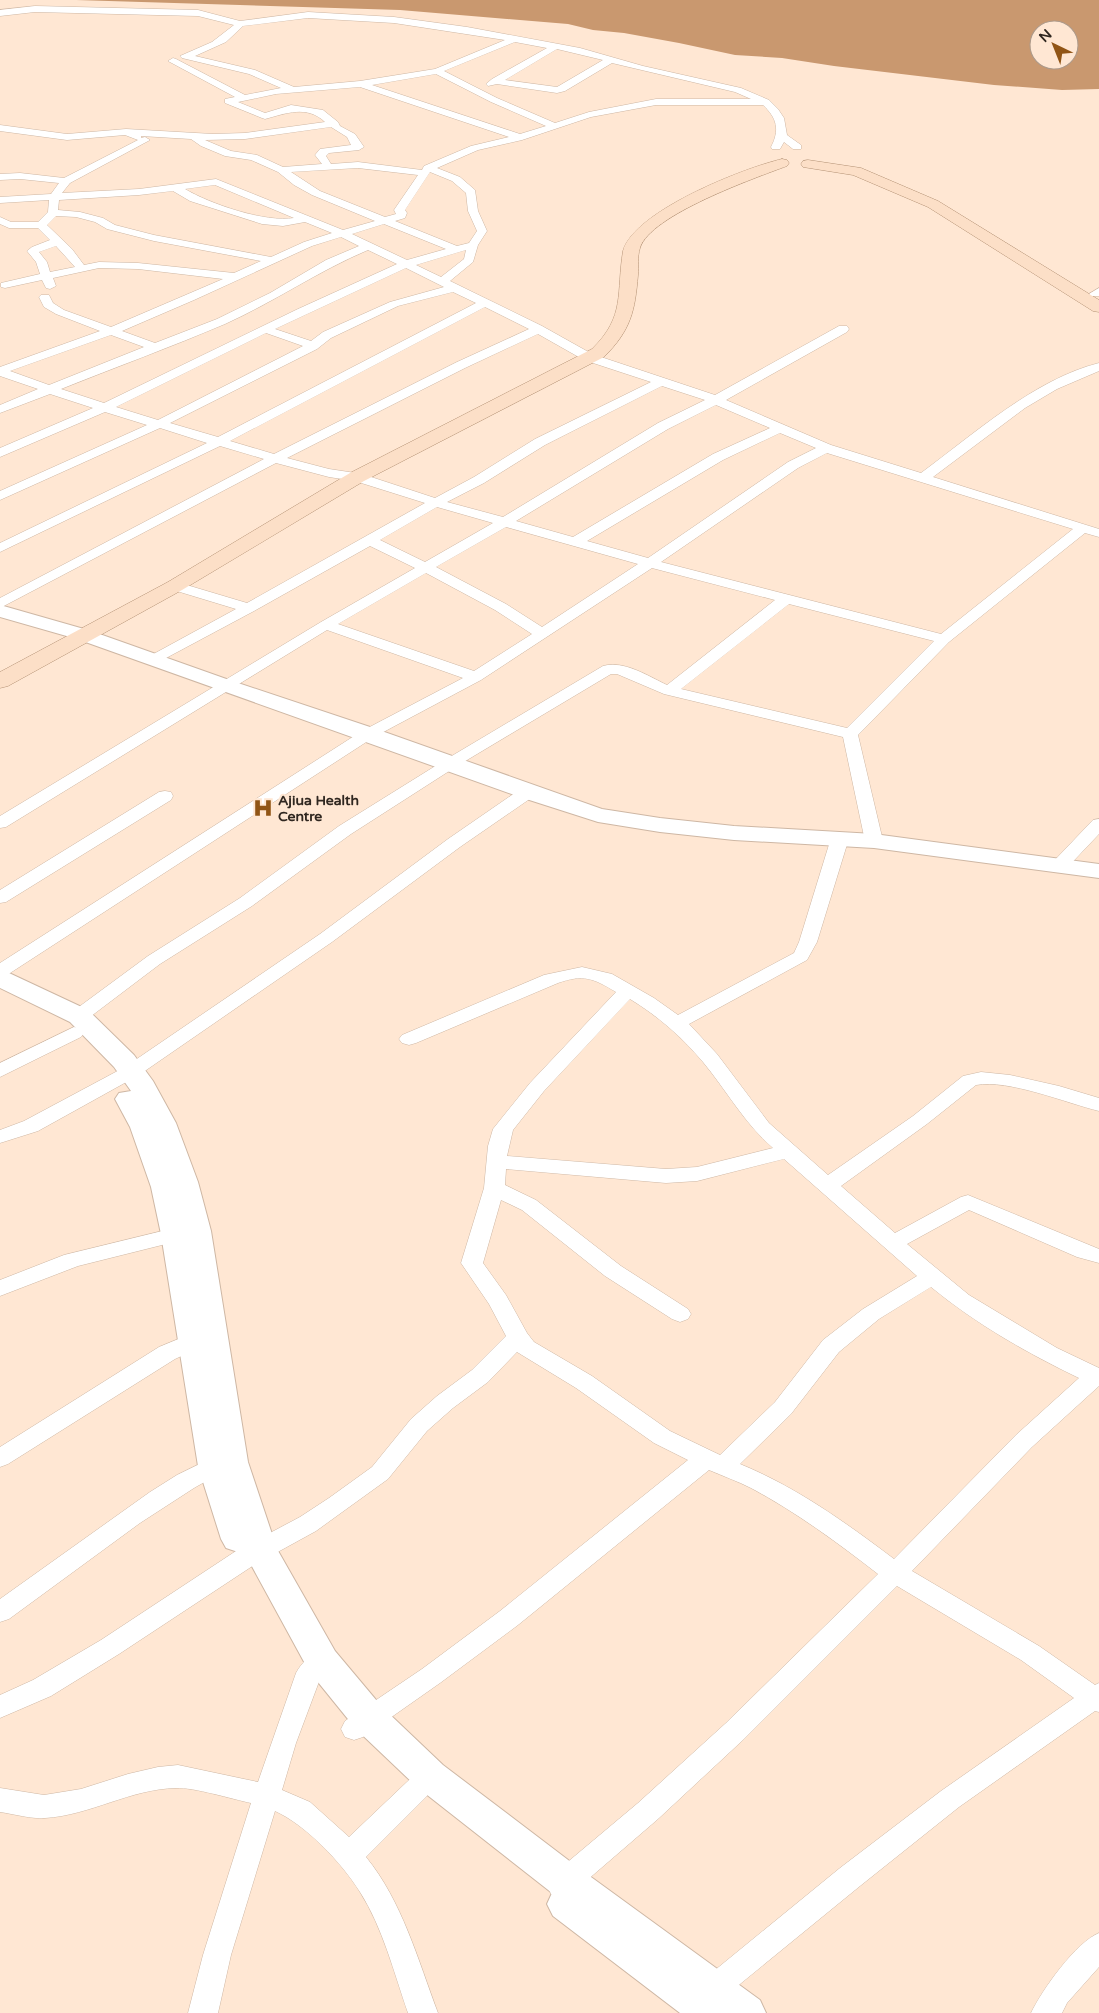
<svg xmlns="http://www.w3.org/2000/svg" width="1099" height="2013" viewBox="0 0 1099 2013" font-family="'Varela Round',sans-serif">
<rect width="100%" height="100%" fill="#ffe7d3"/>
<!-- water -->
<path fill="#c9986f" fill-rule="evenodd" d="M76,0H1099V89L1062,90L994,85L834,66L782,58L735,55L679,43L624,33L593,30L568,24L400,10ZM1039,30H1069V60H1039Z"/>
<g fill="none" stroke-linecap="round" stroke-linejoin="round">
<defs>
<path id="street" d="M35,6L198,10L240,21L308,12L394,17L467,27L580,48L643,66L741,88L769,100L778,109L784,118L787,135L801,145V149H793L784,142L780,149H772L771,147C780,130 777,118 763,105H656L591,117L522,140L478,150L437,168L460,177L475,190L478,211L487,231L478,245L473,262L450,281L542,326L592,354L715,395L839,326H847L849,329L847,332L726,400L831,445L921,473C974,434 1035,379 1099,363V371L1057,389L1025,408L933,477L1099,529V537L1085,533L949,642L858,735L883,841L880,845H868L865,841L843,737L664,694L617,674H611L457,766L351,834L252,906L160,964L86,1020L79,1022L72,1020L70,1016L72,1012L148,956L240,898L339,826L445,760L603,666C624,660 648,676 667,685L775,600L652,568L481,680L374,737L7,975L0,977V963L362,731L463,678L327,630L6,827L0,828V816L321,622L415,568L370,546L254,611L153,665L148,663L145,660L148,657L236,609L170,589L168,586L170,583H180L247,603L425,503L355,481L329,477L276,463L0,608V598L264,459L220,446L0,552V543L207,443L160,428L0,500V491L147,425L105,412L0,457V448L93,408L50,394L0,413V405L38,389L0,376V367L100,331L56,314L44,307L39,297L41,295H49L53,303L64,310L111,327L223,279L138,269L99,268L53,278L56,286L50,289L46,288L42,280L5,288L1,287V283L40,274L36,262L27,251L32,247L50,240L38,228H9L0,224V217L11,222H38L48,212L49,200L0,203V197L51,194L59,183L20,179L0,180V174L20,173L64,178L138,140L125,135L67,140L0,131V125L67,134L126,129L213,134L245,133L325,122C307,105 287,113 265,119L262,118L225,103V99L235,97L168,61L173,58L176,59L245,95L281,88L249,74L182,58L180,56L212,42L234,25L198,16L35,12L0,16V10ZM308,18L394,23L505,40L435,69L360,81L294,87L255,70L195,56L226,42L243,26ZM515,42L547,48L492,79L486,84L488,86L497,84L557,93L565,91L612,63L735,92L751,99H656L589,112L555,123L497,98L444,71ZM557,49L603,60L557,87L505,80ZM436,74L491,102L546,126L520,134L372,85ZM360,87L509,137L471,146L424,166L422,170L358,162L331,164L326,156L329,153L359,150L364,147L355,134L340,126L338,122L323,110L291,105L265,113L238,102L276,94ZM331,127L347,137L351,145L320,149L315,155L322,164L283,167L257,155L231,151L205,140L245,139ZM141,136L191,139L201,146L225,156L251,160L278,172L294,185L312,195L375,221L343,230L216,179L139,189L62,193L70,183L150,140L145,137L141,138ZM358,168L418,175L394,210L396,214L385,217L320,191L291,172ZM430,172L452,181L466,193L468,211L477,231L469,243L457,246L395,221L405,218L407,213L405,210ZM215,185L294,218C266,223 210,204 185,189ZM173,191L190,201L262,224L283,226L305,222L332,233L304,242L271,257L154,235L115,225L103,218L80,212L58,210L59,200L139,195ZM56,216L76,217L95,222L107,229L154,241L261,261L234,273L138,263L99,262L84,265L72,249L47,225ZM384,224L446,249L407,260L352,234ZM341,237L359,246L326,260L270,293L217,319L155,343L122,331L194,300L312,246ZM56,246L75,267L50,272L47,262L39,252ZM368,250L397,264L298,309L104,403L61,389C116,367 171,347 225,324C274,302 318,271 368,250ZM466,250L464,259L441,277L416,265ZM406,268L444,287L390,302L323,332L311,341L275,329ZM453,292L476,303L218,437L170,423L317,349L331,338L398,306ZM485,307L529,329L457,362L274,454L230,441ZM266,333L303,346L158,420L116,407ZM538,334L584,360L651,382L535,439L474,477L435,498L362,474L329,469L287,458L465,368ZM111,335L144,347L49,385L10,371ZM662,386L705,400L658,423L503,517L447,502L484,483L545,445ZM716,405L770,428L713,454L573,537L516,521L668,429ZM780,433L816,448L788,462L648,558L587,541L723,460ZM827,453L1073,529L941,634L661,562L798,468ZM437,507L493,523L425,562L380,540ZM506,527L638,564L542,627L506,604L436,567ZM426,573L495,610L532,634L474,671L338,624ZM789,604L934,641L847,728L681,689Z
M1099,288V296H1091L1089,294Z
M528,787L534,788L536,792L534,796L460,847L332,942L139,1075L38,1131L0,1143V1130L24,1121L125,1067L320,934L448,839L522,788Z
M165,791L171,792L173,796L171,800L6,902L0,903V890L159,792Z
M1099,819V834L1064,871L1058,872L1052,871L1049,867L1052,863L1093,820Z
M840,833L846,834L849,838L817,942L807,960L689,1024L717,1054L769,1123L828,1175L913,1116L963,1076L981,1072L1010,1075L1059,1086L1099,1098V1111C1066,1103 1009,1079 976,1085L927,1124L841,1186L895,1233L961,1197L968,1195L1099,1249V1263L1077,1257L969,1210L907,1244L969,1295L1057,1348L1099,1368V1386L1032,1447L912,1571L1039,1646L1095,1685L1099,1683V1712L1095,1711L959,1807L860,1886L718,2002L708,2006L698,2002L694,1993L698,1984L840,1868L941,1791L1074,1698L1021,1660L897,1586L744,1739L658,1819L571,1894L561,1897L551,1894L547,1885L551,1876L638,1803L726,1723L878,1574C838,1543 796,1512 751,1488C737,1481 723,1476 709,1470L518,1625L440,1683L363,1737L354,1740L345,1737L341,1729L345,1721L422,1669L500,1611L688,1460L654,1443L576,1388L517,1352L488,1382L453,1408L427,1431L388,1479L345,1510L316,1531L254,1565L119,1654L51,1696L0,1718V1695L33,1680L101,1640L236,1551L300,1517L329,1498L372,1467L411,1419L437,1396L472,1370L506,1336L489,1304L461,1263L484,1188L488,1146L493,1129L530,1083L616,992C593,978 583,974 558,983L416,1043L409,1045L402,1043L399,1039L402,1035L544,975L582,967L612,974L654,998L678,1015L794,953L799,942L831,838L834,834ZM630,999C658,1016 682,1037 703,1062C727,1091 744,1123 773,1148L697,1167L666,1169L507,1156L513,1130L544,1091ZM784,1159L917,1276L863,1309L823,1340L775,1402L720,1455L670,1431L592,1376L534,1342L527,1333L506,1295L483,1263L501,1200L522,1210L605,1276L672,1319L680,1322L688,1319L691,1314L688,1309L621,1266L536,1200L505,1185L506,1169L666,1183L697,1181ZM931,1287C976,1324 1027,1353 1079,1378L1016,1435L894,1559C845,1522 796,1487 740,1464L791,1414L839,1352L879,1319Z
M74,1027L81,1029L84,1033L81,1037L0,1077V1063Z
M187,1225L194,1227L198,1232L194,1237L78,1266L0,1296V1280L64,1255Z
M193,1333L201,1335L204,1341L201,1347L175,1359L8,1464L0,1467V1447L159,1347Z
M214,1457L222,1460L226,1466L222,1472L194,1488L140,1523L9,1619L0,1622V1599L150,1492L177,1475Z
M322,1651L331,1654L335,1661L331,1668L320,1679L296,1743L282,1790L310,1802L349,1837L409,1780L418,1777L427,1780L431,1788L427,1796L366,1857C402,1901 418,1960 438,2013H408C394,1973 383,1928 360,1892C342,1863 306,1825 275,1811L231,1955L218,2013H188L203,1955L251,1803C232,1799 193,1787 176,1788C130,1789 91,1815 45,1818C31,1819 14,1814 0,1812V1788L44,1795L81,1789L128,1774L158,1767L178,1765L258,1782L296,1673C302,1662 310,1655 322,1651Z
M1099,1933V1967L1067,2003L1062,2013H1031C1042,1990 1076,1942 1099,1933Z"/>
<path id="secondary" d="M0,605L91,631L232,681L376,729L602,809L660,818L734,826L874,834L1099,864V878L874,848L734,840L660,832L598,822L520,797L77,639L0,617Z
M0,970L9,973L88,1010L134,1055L153,1081L176,1123L198,1182L211,1231L248,1462L277,1549L335,1651L382,1707L443,1765L580,1869L760,2000L766,2013H680L553,1916L547,1904L552,1893L417,1787L356,1729L309,1671L243,1550L238,1552L226,1548L221,1539L198,1466L161,1234L151,1187L130,1127L115,1099L119,1093L131,1091L114,1067L70,1022L0,988Z"/>
<path id="primary" d="M782,159L787,160L789,163L787,166C755,178 650,215 640,248C637,257 639,266 638,275C635,311 631,330 604,357L364,481L182,590L8,686L0,688V672L168,582L350,473L592,349C626,316 616,293 623,251C634,211 744,168 782,159Z
M808,160L861,168L938,201L1099,300V312L1093,311L928,207L853,175L803,167L801,164L803,161Z"/>
</defs>
<!-- street casing -->
<use href="#street" stroke="#ceb7a4" stroke-width="1"/>
<!-- secondary casing -->
<use href="#secondary" stroke="#ceb7a4" stroke-width="2"/>
<!-- primary casing -->
<use href="#primary" stroke="#b39174" stroke-width="1"/>
<!-- street -->
<use href="#street" fill="#fff" fill-rule="evenodd"/>
<!-- secondary -->
<use href="#secondary" fill="#fff" fill-rule="evenodd"/>
<!-- primary -->
<use href="#primary" fill="#fcdfc7" fill-rule="evenodd"/>
</g>
<!-- icons -->
<defs>
<symbol id="hospital-bare" viewBox="-9 -9 18 18"><path d="M-5-5h3v3.5h4V-5h3V5h-3V1.5h-4V5h-3Z" fill="#915516" stroke="#ffe7d3" stroke-width="2.5" paint-order="stroke"/></symbol>
</defs>
<g fill-rule="evenodd">
<use href="#hospital-bare" x="249" y="794" width="28" height="28"/>
</g>
<g text-anchor="middle" dominant-baseline="central" stroke-width="4" stroke-linejoin="round" paint-order="stroke">
<!-- poi labels -->
<g font-size="14" font-weight="bold" fill="#302720" stroke="#ffe7d3" text-anchor="start">
<text x="278" y="800">Ajiua Health<tspan x="278" dy="16">Centre</tspan></text>
</g>
</g>
<!-- north arrow -->
<g transform="translate(1054 45) rotate(317)"><circle r="24" fill="#ffe7d3" stroke="#ac9a8b"/>
<path d="M0-4L9 19L0 12L-9 19Z" fill="#915516"/>
<text y="-8" font-size="14" font-weight="bold" text-anchor="middle" fill="#302720">N</text>
</g>
</svg>
